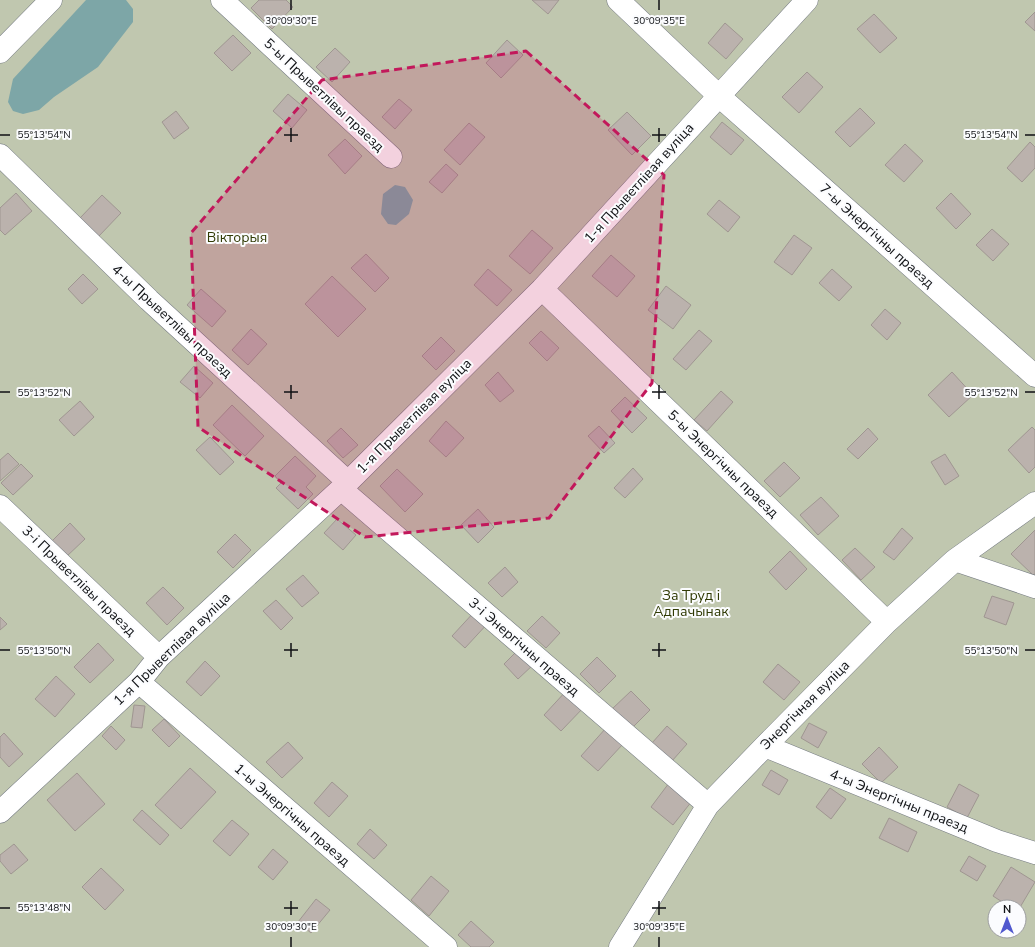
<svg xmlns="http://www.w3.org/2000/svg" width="1035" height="947" viewBox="0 0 1035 947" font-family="'Nunito Sans',sans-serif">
<rect width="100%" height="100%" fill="#e9eff7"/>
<!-- green -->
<path fill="#c0c7af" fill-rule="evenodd" d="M0,0H1035V947H0ZM995,907H1019V931H995Z"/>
<!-- water -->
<path fill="#7da6a7" d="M86,0H126L133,9V22L98,67L54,97L39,110L23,114L13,111L8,102L13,79Z
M395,185L405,187L413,200L409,214L396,225L388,224L381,214L383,194Z"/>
<!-- building -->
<path fill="#bbb2ad" stroke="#9f9691" d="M259,0H286L293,7L272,29L251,8Z
M532,0H559L548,14Z
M1035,12V31L1025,22Z
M874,14L897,38L880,53L857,29Z
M725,23L743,39L726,59L708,43Z
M233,35L251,53L232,71L214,53Z
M507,40L523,55L501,78L486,63Z
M335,48L350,62L332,82L316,67Z
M807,72L823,87L799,113L782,97Z
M288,94L307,110L292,128L273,111Z
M399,99L412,110L395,129L382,117Z
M860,108L875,123L850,147L835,132Z
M176,111L189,128L174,139L162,122Z
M627,112L651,136L632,155L608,130Z
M722,122L744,140L731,155L710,137Z
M469,123L485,137L460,165L444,150Z
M345,139L362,156L345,174L328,155Z
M1030,142L1035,147V168L1022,182L1007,168Z
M905,144L923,161L904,182L885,165Z
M446,164L458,175L442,193L429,182Z
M16,193L32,211L5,235L0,230V208Z
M951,193L971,214L956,229L936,208Z
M102,195L121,213L99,236L80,218Z
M719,200L740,217L728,232L707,214Z
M992,229L1009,244L993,261L976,245Z
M532,230L553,248L530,274L509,256Z
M794,235L812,248L792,275L774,262Z
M366,254L389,278L375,292L351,268Z
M611,255L635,276L617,297L592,276Z
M488,269L512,290L497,306L474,285Z
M832,269L852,287L839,301L819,283Z
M83,274L98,289L82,304L68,289Z
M332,276L366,309L338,337L305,304Z
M666,286L691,305L673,329L648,310Z
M201,289L226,311L212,327L187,305Z
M885,309L901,323L887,340L871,325Z
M251,329L267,344L248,365L232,350Z
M699,330L712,341L686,370L673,359Z
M541,331L559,348L547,361L529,343Z
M441,337L455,351L436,370L422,356Z
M194,366L213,383L200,398L180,382Z
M498,372L514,391L500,402L485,385Z
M952,372L973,395L949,417L928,395Z
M721,391L733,402L707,431L694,420Z
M625,397L647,418L632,433L611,411Z
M80,401L94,417L74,436L59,420Z
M232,405L264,436L245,456L213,425Z
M446,421L464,438L446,457L429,441Z
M599,426L615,443L604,453L588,436Z
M1032,427L1035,430V467L1029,473L1008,450Z
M341,428L358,445L343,458L327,441Z
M868,428L878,439L858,459L847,449Z
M210,437L234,462L220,475L196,450Z
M8,453L19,464L0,481V460Z
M945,454L959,476L945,485L931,462Z
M295,456L316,476L306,487L313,494L298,509L276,488L281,483L275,476Z
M784,462L800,478L780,497L764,481Z
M21,464L33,476L13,495L1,483Z
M633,468L643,479L625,498L614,488Z
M397,469L423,494L405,512L380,486Z
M821,497L839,516L818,535L800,515Z
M478,509L494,527L478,543L461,525Z
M337,519L356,535L343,550L324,533Z
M70,523L85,539L66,557L51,542Z
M902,528L913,538L894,560L883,552Z
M1035,530V574L1033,575L1011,554Z
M235,534L251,550L233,568L217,552Z
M855,548L875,567L861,580L842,560Z
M790,551L807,569L786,590L769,572Z
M505,567L518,582L502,597L488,583Z
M303,575L319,593L302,607L286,589Z
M163,587L184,608L167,625L146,603Z
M992,596L1014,603L1006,625L984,617Z
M276,600L293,618L281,630L263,611Z
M476,610L489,622L465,648L452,636Z
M542,616L560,633L546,648L527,631Z
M0,617L7,624L0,630Z
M98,643L114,660L90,683L74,667Z
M519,649L534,664L518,679L504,664Z
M597,657L616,676L599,693L580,674Z
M205,661L220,676L201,696L186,682Z
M778,664L800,682L784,700L763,682Z
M56,676L75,694L55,717L35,699Z
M567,690L585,706L561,731L544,715Z
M631,691L650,710L632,728L612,709Z
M134,705L145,706L142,728L131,727Z
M164,719L180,736L169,747L152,730Z
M809,723L827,732L818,748L801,738Z
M111,726L125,740L116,750L102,736Z
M667,726L687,744L672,761L652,743Z
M606,728L623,744L598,771L581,756Z
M4,733L23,754L9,767L0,757V737Z
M288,742L303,758L282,778L266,762Z
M879,747L898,767L881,783L862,764Z
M190,768L216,792L181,829L155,805Z
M771,770L788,780L779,795L762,785Z
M77,773L105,804L75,831L47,800Z
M332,782L348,796L329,817L314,803Z
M669,783L692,801L673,825L651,807Z
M959,784L979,795L967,818L947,807Z
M830,788L846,799L831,819L816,807Z
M142,810L169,835L160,845L133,820Z
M889,818L917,832L908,852L879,838Z
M232,820L249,834L230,856L213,841Z
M370,829L387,845L374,859L357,844Z
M14,844L28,860L11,874L0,861V855Z
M273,849L288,862L273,880L258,867Z
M969,856L986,866L977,881L960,871Z
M1011,867L1035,882L1019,909V907H1010L993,896Z
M101,868L124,890L105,910L82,887Z
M431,876L449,891L429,916L411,900Z
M316,899L330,910L311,933L298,922Z
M471,921L494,942L489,947H471L458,935Z"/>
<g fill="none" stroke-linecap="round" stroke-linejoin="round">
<defs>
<path id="minor" d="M222,0L391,157
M618,0L719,96L1035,376
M0,52L51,0
M0,155L149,300L348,482
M542,289L887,622
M341,489L708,805
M0,506L159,657
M955,560L1035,587
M139,682L446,947
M765,746L997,841L1035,853
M0,812L139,682L159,657L341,489L542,289L807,0
M620,947L708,805L765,746L887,622L955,560L1035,503"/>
</defs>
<!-- minor casing -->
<use href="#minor" stroke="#757b82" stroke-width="23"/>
<!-- minor -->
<use href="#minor" stroke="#fff" stroke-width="22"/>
</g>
<!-- marked area -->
<path fill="#c2185b" fill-opacity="0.2" stroke="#c2185b" stroke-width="3" stroke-dasharray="8 5" stroke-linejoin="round" d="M526,51L664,175L652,383L549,518L365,537L198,427L191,233L322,80Z"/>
<!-- ticks -->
<path fill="none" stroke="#0f1114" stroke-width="1.5" d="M291,0V10M659,0V10M291,128V142M659,128V142M0,135H10M284,135H298M652,135H666M1025,135H1035M291,385V399M659,385V399M0,392H10M284,392H298M652,392H666M1025,392H1035M291,643V657M659,643V657M0,650H10M284,650H298M652,650H666M1025,650H1035M291,901V915M659,901V915M0,908H10M284,908H298M652,908H666M291,937V947M659,937V947"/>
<g text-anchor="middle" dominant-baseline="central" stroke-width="4" stroke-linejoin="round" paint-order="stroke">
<!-- street labels -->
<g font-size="14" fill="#0f1114" stroke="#fbfcfe">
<text transform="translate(324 95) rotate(43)">5-ы Прыветлівы праезд</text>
<text transform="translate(639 183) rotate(-48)">1-я Прыветлівая вуліца</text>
<text transform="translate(877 236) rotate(42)">7-ы Энергічны праезд</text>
<text transform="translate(172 321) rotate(43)">4-ы Прыветлівы праезд</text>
<text transform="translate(414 416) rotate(-45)">1-я Прыветлівая вуліца</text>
<text transform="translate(723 464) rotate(44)">5-ы Энергічны праезд</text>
<text transform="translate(79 581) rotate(44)">3-і Прыветлівы праезд</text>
<text transform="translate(524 647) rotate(41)">3-і Энергічны праезд</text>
<text transform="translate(172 649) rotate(-44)">1-я Прыветлівая вуліца</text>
<text transform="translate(805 705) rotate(-45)">Энергічная вуліца</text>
<text transform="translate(899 801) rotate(22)">4-ы Энергічны праезд</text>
<text transform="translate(292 815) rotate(41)">1-ы Энергічны праезд</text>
</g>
<!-- park labels -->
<g font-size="14" fill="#313b05" stroke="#fbfcfe">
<text x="237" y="237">Вікторыя</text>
<text x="691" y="595">За Труд і<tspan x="691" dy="16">Адпачынак</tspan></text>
</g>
</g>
<g font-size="10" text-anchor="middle" fill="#0f1114" stroke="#fbfcfe" stroke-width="4" stroke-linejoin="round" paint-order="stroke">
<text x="291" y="24">30°09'30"E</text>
<text x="659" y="24">30°09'35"E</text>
<text x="44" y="138">55°13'54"N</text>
<text x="991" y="138">55°13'54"N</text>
<text x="44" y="396">55°13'52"N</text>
<text x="991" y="396">55°13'52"N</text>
<text x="44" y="654">55°13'50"N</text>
<text x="991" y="654">55°13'50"N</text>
<text x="44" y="911">55°13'48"N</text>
<text x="291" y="930">30°09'30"E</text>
<text x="659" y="930">30°09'35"E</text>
</g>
<!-- north arrow -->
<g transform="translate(1007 919)"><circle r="19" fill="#fbfcfe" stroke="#9d9ea0"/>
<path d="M0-3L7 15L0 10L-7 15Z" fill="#5058ce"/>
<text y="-6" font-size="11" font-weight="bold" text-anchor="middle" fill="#0f1114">N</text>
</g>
</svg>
